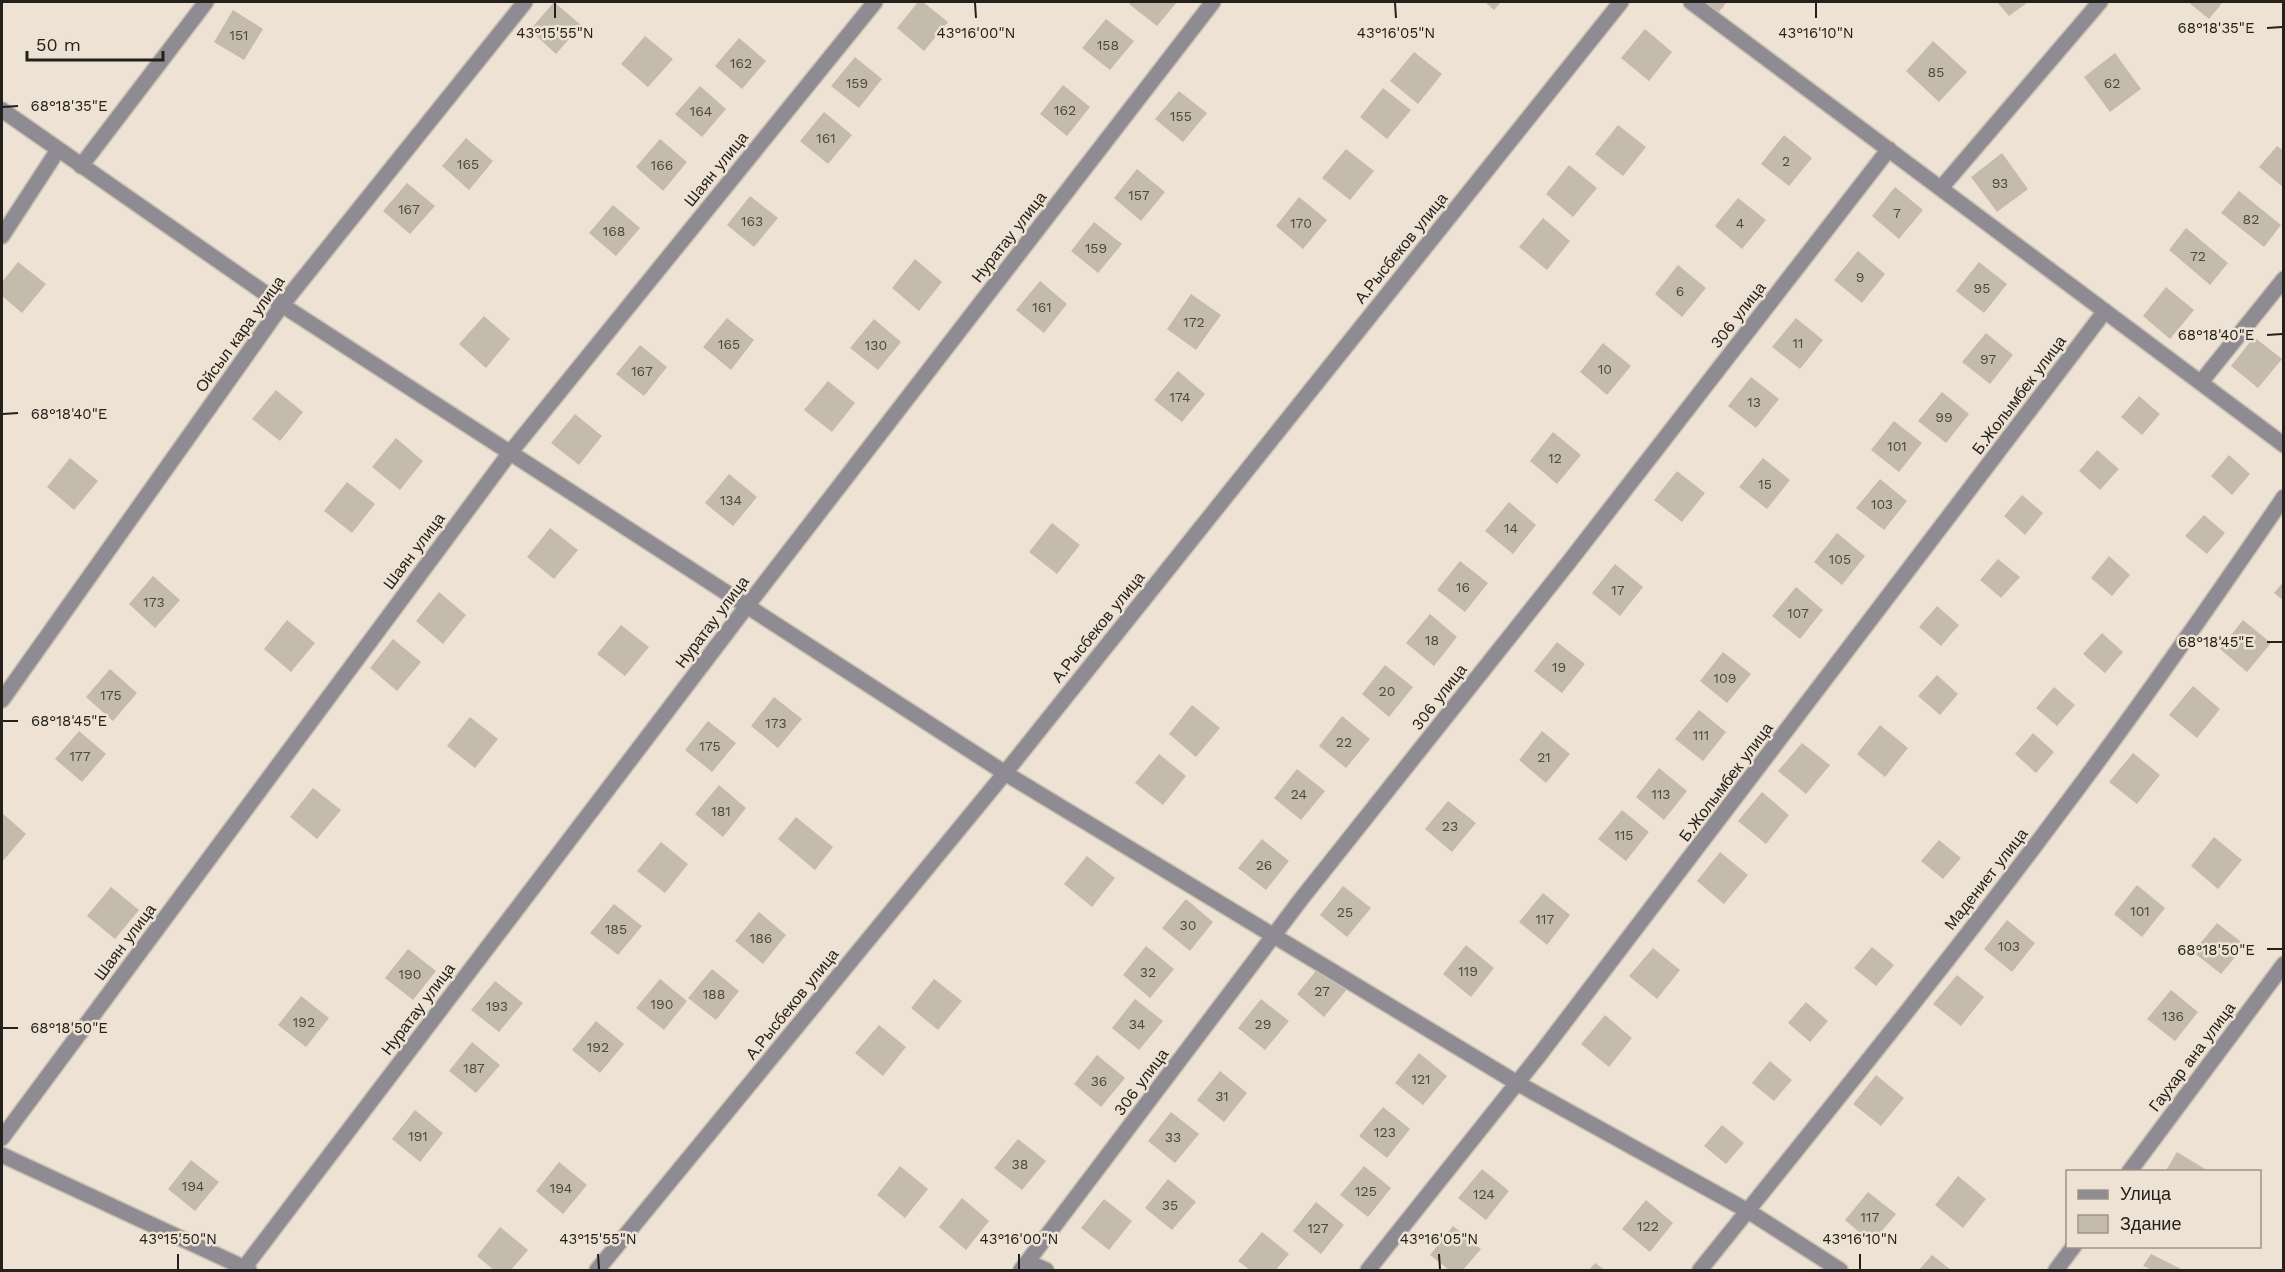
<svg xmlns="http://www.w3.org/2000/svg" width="2285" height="1272" viewBox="0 0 2285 1272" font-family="'Work Sans',sans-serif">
<rect width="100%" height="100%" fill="#ede2d3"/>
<!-- building -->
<path fill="#c5bbac" d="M554,2L581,25L556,54L530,30Z
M918,2H923L948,22L924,51L897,28Z
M1131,2H1177L1157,26L1129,4Z
M1485,2H1501L1494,10Z
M1704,2H1727L1718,13Z
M1997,2H2028L2009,16Z
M2188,2H2223L2209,19Z
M233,10L263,29L244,60L214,42Z
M1106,19L1134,41L1110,70L1082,48Z
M1645,29L1672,52L1649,81L1621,58Z
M645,36L673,59L648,87L621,64Z
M739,38L766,61L742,89L715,66Z
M1933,41L1967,72L1939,102L1906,71Z
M1414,52L1442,74L1418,104L1390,81Z
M2115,53L2141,89L2110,112L2084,77Z
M855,57L882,79L859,108L831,86Z
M1063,85L1090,107L1067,136L1040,114Z
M700,86L726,109L702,137L675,114Z
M1383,88L1411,110L1387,139L1360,117Z
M1179,91L1207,113L1183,142L1155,119Z
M824,112L852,135L828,164L800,141Z
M1618,125L1646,147L1623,176L1595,154Z
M1784,135L1812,158L1789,186L1761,164Z
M466,138L493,161L469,190L442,166Z
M660,139L687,162L663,191L636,167Z
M2277,146L2284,151V188L2259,167Z
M1346,149L1374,171L1350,200L1322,178Z
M2002,153L2028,189L1997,212L1971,177Z
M1569,165L1597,188L1573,217L1546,194Z
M1137,169L1165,192L1141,221L1114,198Z
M407,183L435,206L410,234L383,211Z
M1895,187L1923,210L1899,239L1872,216Z
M2239,191L2281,225L2264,247L2221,213Z
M750,196L778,218L754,247L727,225Z
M1299,197L1327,220L1303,249L1276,226Z
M1738,198L1766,220L1742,249L1715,226Z
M613,205L640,228L616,256L589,233Z
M1543,218L1570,241L1547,270L1519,247Z
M1094,222L1122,244L1098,273L1071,251Z
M2186,228L2228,263L2210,285L2169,250Z
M1858,251L1885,274L1862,303L1834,280Z
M915,259L942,282L919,311L892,288Z
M18,262L46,284L22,313L2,296V282Z
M1979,262L2007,284L1984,313L1956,291Z
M1678,265L1706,288L1682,317L1655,294Z
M1040,281L1067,304L1044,333L1016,310Z
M2166,287L2194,310L2170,339L2143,316Z
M1191,294L1221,315L1196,350L1167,329Z
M484,316L510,339L486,368L459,344Z
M727,318L754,340L731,370L703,347Z
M1796,318L1823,340L1800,369L1772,347Z
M874,319L901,342L878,370L850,348Z
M1986,333L2013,355L1990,384L1962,362Z
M2254,337L2282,359L2258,388L2231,366Z
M1603,343L1631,366L1607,395L1580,372Z
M640,345L667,367L644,396L616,374Z
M1178,371L1205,394L1182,422L1154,400Z
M1751,377L1779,399L1756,428L1728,406Z
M828,381L855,403L832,432L804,410Z
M276,390L303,412L280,441L252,419Z
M1942,392L1969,414L1946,443L1918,421Z
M2139,396L2160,414L2142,435L2121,417Z
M575,414L602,436L579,465L551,443Z
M1894,421L1922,443L1899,472L1871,450Z
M1553,432L1581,455L1557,484L1530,461Z
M396,438L423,461L400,490L372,467Z
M2097,450L2119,469L2100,490L2079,471Z
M2229,455L2250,474L2232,495L2211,476Z
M70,458L98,481L74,510L47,487Z
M1763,458L1790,480L1767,509L1739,487Z
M1677,471L1705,493L1682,522L1654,500Z
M729,474L757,497L733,526L705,503Z
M1880,479L1907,501L1884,530L1856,508Z
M347,482L375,504L352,533L324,511Z
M2022,495L2043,513L2025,535L2004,516Z
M1509,502L1536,525L1513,554L1485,531Z
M2204,515L2225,533L2207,554L2185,536Z
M1052,523L1080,545L1057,574L1029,552Z
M550,528L578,550L554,579L527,557Z
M1837,533L1865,556L1842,585L1814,562Z
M2109,556L2130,575L2112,596L2091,578Z
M1998,559L2020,577L2001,598L1980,580Z
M1460,561L1488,583L1465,612L1437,590Z
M1615,564L1643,587L1620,616L1592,593Z
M153,576L180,600L155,628L129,604Z
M2284,581V601L2274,593Z
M1796,587L1823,610L1800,639L1772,616Z
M439,592L466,615L443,644L416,621Z
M1937,606L1959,625L1941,646L1919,627Z
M1430,614L1457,637L1434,666L1406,643Z
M287,620L315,643L291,672L264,649Z
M2243,620L2271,643L2247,672L2220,649Z
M621,625L649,647L625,676L597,654Z
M2102,633L2123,652L2105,673L2083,654Z
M393,639L421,662L397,691L370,668Z
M1557,642L1585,664L1562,693L1534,671Z
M1723,652L1751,674L1727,703L1700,681Z
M1385,665L1413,687L1389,717L1362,694Z
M110,669L137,693L113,721L86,697Z
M1937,675L1958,694L1940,715L1918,696Z
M2193,686L2220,709L2197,738L2169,715Z
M2054,687L2075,705L2057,726L2036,708Z
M774,697L802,719L778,748L751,726Z
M1192,705L1220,728L1196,757L1169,734Z
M1699,710L1726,732L1703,761L1675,739Z
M1342,716L1370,739L1346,768L1319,746Z
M470,717L498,739L475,768L447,746Z
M708,721L736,743L712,772L685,750Z
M1880,725L1908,748L1885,777L1857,754Z
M79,731L106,754L82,782L55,759Z
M1542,731L1570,754L1546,783L1519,760Z
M2033,733L2054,752L2036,773L2015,754Z
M1802,743L1830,765L1806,794L1778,771Z
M2133,753L2160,775L2137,804L2109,782Z
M1159,754L1186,776L1163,805L1135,783Z
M1659,768L1687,791L1664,820L1636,797Z
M1297,769L1325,791L1301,820L1274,798Z
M719,785L746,808L723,837L695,814Z
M313,788L341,810L317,839L290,817Z
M1762,792L1789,815L1766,844L1738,821Z
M1448,801L1476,823L1452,852L1425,829Z
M1622,810L1649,832L1626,861L1598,839Z
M2,813L26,834L2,862Z
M796,817L833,847L815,870L778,839Z
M2214,837L2242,860L2218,889L2191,866Z
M1262,839L1289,861L1266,890L1238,868Z
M1939,840L1961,858L1943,879L1921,861Z
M661,842L688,864L665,893L637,871Z
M1720,852L1748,875L1724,904L1697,881Z
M1087,856L1115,878L1092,907L1064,884Z
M2137,885L2165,908L2142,937L2114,914Z
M1343,886L1371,908L1347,937L1320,915Z
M111,887L139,910L115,939L87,916Z
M1543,893L1570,915L1547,945L1519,922Z
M1186,899L1213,922L1190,951L1162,928Z
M614,904L642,926L618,955L590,933Z
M759,912L786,935L763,964L735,941Z
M2007,920L2035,943L2012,972L1984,949Z
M2217,923L2245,945L2221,974L2193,952Z
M1466,945L1494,968L1471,997L1443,974Z
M1146,946L1174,969L1150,998L1123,975Z
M1872,947L1894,965L1876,986L1854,968Z
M1653,948L1680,970L1657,999L1629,976Z
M408,949L436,971L413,1000L385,978Z
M1320,966L1348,988L1324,1017L1297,994Z
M712,969L739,991L716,1020L688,998Z
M1957,975L1984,997L1961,1026L1933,1004Z
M660,979L687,1001L664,1030L636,1008Z
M934,979L962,1001L938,1030L911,1008Z
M495,981L523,1003L499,1032L471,1010Z
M2171,990L2198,1012L2175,1041L2147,1019Z
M301,996L329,1018L306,1047L278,1025Z
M1135,999L1163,1021L1139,1050L1112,1028Z
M1261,999L1289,1021L1265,1050L1238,1028Z
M1806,1002L1828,1021L1810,1042L1788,1023Z
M1605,1015L1632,1038L1609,1067L1581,1044Z
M596,1021L624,1044L600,1073L572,1050Z
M879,1025L906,1047L883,1076L855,1053Z
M472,1042L500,1065L476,1093L449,1071Z
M1419,1053L1447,1076L1423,1105L1395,1083Z
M1097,1055L1125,1078L1101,1107L1074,1084Z
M1770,1061L1792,1080L1774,1101L1752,1083Z
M1220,1071L1247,1093L1224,1122L1197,1100Z
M1876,1075L1904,1098L1881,1126L1853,1104Z
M1383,1107L1410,1129L1387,1158L1359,1136Z
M415,1110L443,1133L420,1162L392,1139Z
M1171,1112L1199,1134L1175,1163L1148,1141Z
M1722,1125L1744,1143L1726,1164L1704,1146Z
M1018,1139L1046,1161L1022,1190L994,1168Z
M2177,1152L2210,1172H2165Z
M191,1160L219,1182L195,1211L168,1189Z
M559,1162L587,1185L563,1214L536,1191Z
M900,1166L928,1189L905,1218L877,1195Z
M1364,1166L1391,1188L1368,1217L1340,1195Z
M1482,1169L1509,1191L1486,1220L1458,1198Z
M1958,1176L1986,1199L1963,1228L1935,1205Z
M1168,1179L1196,1202L1172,1230L1145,1208Z
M1868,1192L1896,1214L1872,1243L1845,1220Z
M962,1198L989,1221L966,1250L939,1227Z
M1104,1199L1132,1221L1109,1250L1081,1228Z
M1646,1200L1673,1223L1650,1252L1622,1229Z
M1316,1202L1344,1225L1321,1254L1293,1231Z
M1453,1226L1481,1249L1463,1270H1449L1430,1255Z
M500,1227L528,1250L511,1270H494L477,1256Z
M1262,1232L1289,1254L1276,1270H1250L1238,1261Z
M2151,1254L2183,1270H2152L2143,1266Z
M1932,1255L1951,1270H1919Z
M1595,1263L1605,1270H1589Z"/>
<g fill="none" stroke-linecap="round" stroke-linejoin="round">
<defs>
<path id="minor" d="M1691,2L2284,445
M2,110L282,305L1005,773L1517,1083L1748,1211L1840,1270
M81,166L206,2
M1941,188L2100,2
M2,236L58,150
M2201,382L2284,279
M2,700L282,305L525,2
M2,1138L509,454L875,2
M2,1155L249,1270
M2129,1172L2284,964
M1028,1262L1046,1270
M244,1268L747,606L1213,2
M597,1270L1005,773L1621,2
M1021,1270L1302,898L1569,562L1889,149
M1368,1270L1541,1053L2105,311
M1700,1270C1822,1118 1945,967 2061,811C2138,709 2211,604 2284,497
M2056,1270L2074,1246"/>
</defs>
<!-- minor casing -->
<use href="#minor" stroke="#c9bfb2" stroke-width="18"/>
<!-- minor -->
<use href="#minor" stroke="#8f8b92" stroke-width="15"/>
</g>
<!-- ticks -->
<path fill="none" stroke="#24201b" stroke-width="2" d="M555,3V18M975,3L976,18M1395,3L1396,18M1816,3V18M2267,28L2282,27M3,107L18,106M2267,335L2282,334M3,414L18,413M2267,642H2282M3,721H18M2267,949H2282M3,1028H18M178,1254V1269M598,1254L599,1269M1019,1254V1269M1439,1254L1440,1269M1860,1254V1269"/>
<g text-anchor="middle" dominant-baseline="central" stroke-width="5" stroke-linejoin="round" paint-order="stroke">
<!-- number labels -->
<g font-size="14" fill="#4c473f">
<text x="239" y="35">151</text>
<text x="1108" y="45">158</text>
<text x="741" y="63">162</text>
<text x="1936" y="72">85</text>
<text x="857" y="83">159</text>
<text x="2112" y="83">62</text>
<text x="1065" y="110">162</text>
<text x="701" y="111">164</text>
<text x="1181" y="116">155</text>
<text x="826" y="138">161</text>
<text x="1786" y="161">2</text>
<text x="468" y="164">165</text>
<text x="662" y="165">166</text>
<text x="2000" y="183">93</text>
<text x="1139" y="195">157</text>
<text x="409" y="209">167</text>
<text x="1897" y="213">7</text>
<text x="2251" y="219">82</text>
<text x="752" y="221">163</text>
<text x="1301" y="223">170</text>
<text x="1740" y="223">4</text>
<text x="614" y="231">168</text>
<text x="1096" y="248">159</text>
<text x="2198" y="256">72</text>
<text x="1860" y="277">9</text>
<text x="1982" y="288">95</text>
<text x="1680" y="291">6</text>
<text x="1042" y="307">161</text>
<text x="1194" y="322">172</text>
<text x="1798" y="343">11</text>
<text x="729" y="344">165</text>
<text x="876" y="345">130</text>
<text x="1988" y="359">97</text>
<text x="1605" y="369">10</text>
<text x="642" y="371">167</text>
<text x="1180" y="397">174</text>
<text x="1754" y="402">13</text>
<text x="1944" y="417">99</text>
<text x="1897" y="446">101</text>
<text x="1555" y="458">12</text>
<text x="1765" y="484">15</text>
<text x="731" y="500">134</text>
<text x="1882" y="504">103</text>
<text x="1511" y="528">14</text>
<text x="1840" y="559">105</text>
<text x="1463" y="587">16</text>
<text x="1618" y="590">17</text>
<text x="154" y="602">173</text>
<text x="1798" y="613">107</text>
<text x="1432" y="640">18</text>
<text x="1559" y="667">19</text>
<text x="1725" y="678">109</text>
<text x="1387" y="691">20</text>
<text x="111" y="695">175</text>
<text x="776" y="723">173</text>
<text x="1701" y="735">111</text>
<text x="1344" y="742">22</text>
<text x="710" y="746">175</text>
<text x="80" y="756">177</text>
<text x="1544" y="757">21</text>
<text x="1299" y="794">24</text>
<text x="1661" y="794">113</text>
<text x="721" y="811">181</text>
<text x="1450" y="826">23</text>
<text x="1624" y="835">115</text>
<text x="1264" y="865">26</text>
<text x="2140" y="911">101</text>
<text x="1345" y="912">25</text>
<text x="1545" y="919">117</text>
<text x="1188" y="925">30</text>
<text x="616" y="929">185</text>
<text x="761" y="938">186</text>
<text x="2009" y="946">103</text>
<text x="1468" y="971">119</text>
<text x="1148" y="972">32</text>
<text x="410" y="974">190</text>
<text x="1322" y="991">27</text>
<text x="714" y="994">188</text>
<text x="662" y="1004">190</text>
<text x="497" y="1006">193</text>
<text x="2173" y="1016">136</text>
<text x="304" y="1022">192</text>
<text x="1137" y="1024">34</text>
<text x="1263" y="1024">29</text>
<text x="598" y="1047">192</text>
<text x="474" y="1068">187</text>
<text x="1421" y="1079">121</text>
<text x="1099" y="1081">36</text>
<text x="1222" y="1096">31</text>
<text x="1385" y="1132">123</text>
<text x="418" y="1136">191</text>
<text x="1173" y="1137">33</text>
<text x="1020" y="1164">38</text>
<text x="193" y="1186">194</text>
<text x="561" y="1188">194</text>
<text x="1366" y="1191">125</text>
<text x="1484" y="1194">124</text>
<text x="1170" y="1205">35</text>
<text x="1870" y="1217">117</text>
<text x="1648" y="1226">122</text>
<text x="1318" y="1228">127</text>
</g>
<!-- street labels -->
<g font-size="16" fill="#24201b" stroke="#ede2d3">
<text transform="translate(716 169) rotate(-51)">Шаян улица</text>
<text transform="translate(1009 237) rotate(-52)">Нуратау улица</text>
<text transform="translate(1401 248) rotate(-51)">А.Рысбеков улица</text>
<text transform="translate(1738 315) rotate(-52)">306 улица</text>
<text transform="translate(240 334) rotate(-54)">Ойсыл кара улица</text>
<text transform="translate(2019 395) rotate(-53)">Б.Жолымбек улица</text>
<text transform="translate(414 551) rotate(-53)">Шаян улица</text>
<text transform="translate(712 622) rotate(-53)">Нуратау улица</text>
<text transform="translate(1098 627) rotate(-51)">А.Рысбеков улица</text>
<text transform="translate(1439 697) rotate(-52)">306 улица</text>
<text transform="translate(1726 782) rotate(-53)">Б.Жолымбек улица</text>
<text transform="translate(1986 879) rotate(-52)">Мадениет улица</text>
<text transform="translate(125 942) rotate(-53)">Шаян улица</text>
<text transform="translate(792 1004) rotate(-51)">А.Рысбеков улица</text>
<text transform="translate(418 1009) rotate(-53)">Нуратау улица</text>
<text transform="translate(2192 1057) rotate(-53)">Гаухар ана улица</text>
<text transform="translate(1141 1082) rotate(-53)">306 улица</text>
</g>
</g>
<g font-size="15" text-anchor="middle" fill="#24201b" stroke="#ede2d3" stroke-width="5" stroke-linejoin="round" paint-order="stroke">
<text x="2216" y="33">68°18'35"E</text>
<text x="555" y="38">43°15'55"N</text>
<text x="976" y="38">43°16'00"N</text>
<text x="1396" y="38">43°16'05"N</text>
<text x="1816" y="38">43°16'10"N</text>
<text x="69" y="111">68°18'35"E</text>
<text x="2216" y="340">68°18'40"E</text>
<text x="69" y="419">68°18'40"E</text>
<text x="2216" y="647">68°18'45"E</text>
<text x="69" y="726">68°18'45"E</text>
<text x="2216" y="955">68°18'50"E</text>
<text x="69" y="1033">68°18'50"E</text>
<text x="178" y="1244">43°15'50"N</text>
<text x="598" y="1244">43°15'55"N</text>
<text x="1019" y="1244">43°16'00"N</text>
<text x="1439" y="1244">43°16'05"N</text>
<text x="1860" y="1244">43°16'10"N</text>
</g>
<!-- border -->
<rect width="2285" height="1272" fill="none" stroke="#24201b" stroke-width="6"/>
<!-- legend -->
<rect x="2066" y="1170" width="195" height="78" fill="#ede2d3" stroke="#9d9489" stroke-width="1.5"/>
<rect x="2078" y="1190" width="30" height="9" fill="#8f8b92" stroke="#9d9489" stroke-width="1.5"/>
<text x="2120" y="1200" font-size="18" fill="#24201b">Улица</text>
<rect x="2078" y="1215" width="30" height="18" fill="#c5bbac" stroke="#9d9489" stroke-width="1.5"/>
<text x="2120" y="1230" font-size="18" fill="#24201b">Здание</text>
<!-- scale -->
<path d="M27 51v9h136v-9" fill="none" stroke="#24201b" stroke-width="3"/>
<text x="36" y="51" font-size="18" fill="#24201b" stroke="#ede2d3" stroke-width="4.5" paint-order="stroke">50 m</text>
</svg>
